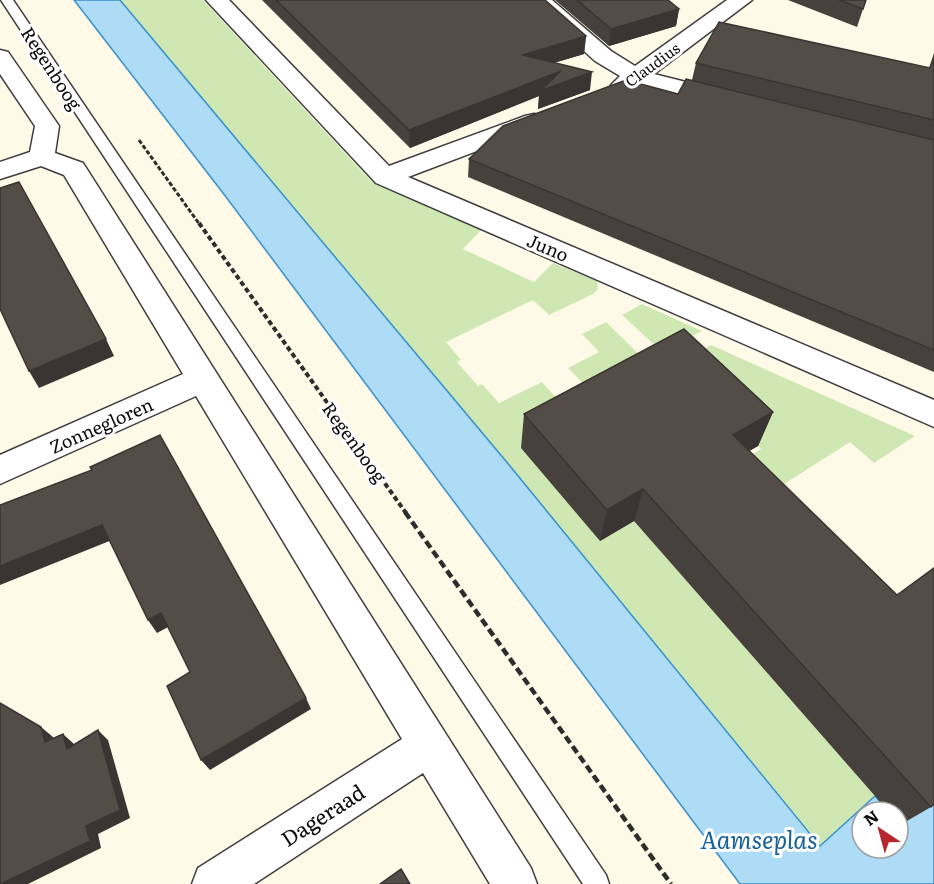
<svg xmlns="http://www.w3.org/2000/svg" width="934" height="884" viewBox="0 0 934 884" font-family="Literata,serif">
<rect width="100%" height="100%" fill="#fffae8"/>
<!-- green -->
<path fill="#cfe8b3" d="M120,0H203L371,181L481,230L463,249L534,282L553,263L597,281L598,289L593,294L549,315L533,300L446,342L461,360L457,362L478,386L482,384L499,403L542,382L575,418L634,521L875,796L821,846L510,466Z
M642,304L702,331L661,351L622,315Z
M606,322L645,360L589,389L568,368L599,352L582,334Z
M711,345L915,436L874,463L850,442L781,486L731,468L761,449L674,365Z"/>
<!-- water -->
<path fill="#aedbf5" stroke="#3690cc" stroke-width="1.5" d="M74,0H120L510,466L820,846L875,796L889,812H862V848H898V822L901,825L934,796V884H740L223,193Z"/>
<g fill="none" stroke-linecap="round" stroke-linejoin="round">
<defs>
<path id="service" d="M1,0H13L606,875L609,884H583Z"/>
<path id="minor" d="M206,0H229L389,166L525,116L534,114L543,116L546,121L543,126L408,177L934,400V427L376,183Z
M528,0H552L611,51L635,66L727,0H752L654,74L734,94L738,99L734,104L726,106L639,84L623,92L615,90L611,85L620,76L595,61Z
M0,50L8,52L59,126L55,153L83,163L531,868L537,884H490L423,773L254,884H192L198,868L402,739L196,396L0,484V455L183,374L64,175L41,166L0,179V162L30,152L35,126L0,74Z"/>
</defs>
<!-- service casing -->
<use href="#service" stroke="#3e3e3e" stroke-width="3"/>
<!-- minor casing -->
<use href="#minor" stroke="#3e3e3e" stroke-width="3"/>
<!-- path-far2 -->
<path stroke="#2d2d2d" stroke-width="3" stroke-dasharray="4.5 2" stroke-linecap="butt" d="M139,140L200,225"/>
<!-- path-far1 -->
<path stroke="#2d2d2d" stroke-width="4" stroke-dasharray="5 3" stroke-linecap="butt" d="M199,223L406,513"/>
<!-- path -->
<path stroke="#2d2d2d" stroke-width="4.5" stroke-dasharray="8 4" stroke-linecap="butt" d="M405,512L671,884"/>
<!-- service -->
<use href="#service" fill="#fff" fill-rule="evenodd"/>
<!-- minor -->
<use href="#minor" fill="#fff" fill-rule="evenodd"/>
</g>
<!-- wall -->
<path fill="#47413d" d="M262,0H545L586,36L584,54L554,63L590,90L538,109L539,96L410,148Z
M555,0H668L679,9L676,26L609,46Z
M788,0H866L857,27Z
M934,53V372L468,177L469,159L678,94L692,80L696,63L929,68Z
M773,412L758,446L749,451L931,807L900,825L898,822V812H889L634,521L600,541L521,448L524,414Z"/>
<!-- shaded-wall -->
<path fill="#3a3532" d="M679,9L676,26L609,46L611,29Z
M586,36L584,54L522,72L523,55Z
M561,71L592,72L590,90L538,109L539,96L410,148L409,130Z
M106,339L114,356L39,388L29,371Z
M773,412L758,446L720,468L733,435Z
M643,489L634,521L600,541L607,510Z
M102,525L112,540L0,585V566Z
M161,613L170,626L157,633L148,620Z
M306,698L311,709L210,770L201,760Z
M41,727L53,737L57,752L45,742Z
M98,730L108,740L130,818L98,834L101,848L28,884H1L86,826Z
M63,734L74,744L78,759L67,749Z"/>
<!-- building -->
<path fill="#534c47" stroke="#3a3532" stroke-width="1.5" d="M276,0H545L586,36L523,55L592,72L540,91L561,71L409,130Z
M577,0H668L679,9L611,29Z
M839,0H866L863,9Z
M719,22L930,68L934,58V120L696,63Z
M686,79L934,140V350L469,159L503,126L626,80L678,94Z
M19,182L106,339L29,371L0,309V188Z
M684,329L773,412L733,435L897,595L934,568V804L931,807L643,489L607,510L524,414Z
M160,435L306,698L201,760L167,686L190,672L161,613L148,620L102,525L0,566V505L92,470L90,467Z
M0,703L41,727L45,742L63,734L67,749L98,730L120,810L86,826L90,841L1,884H0Z
M401,869L410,884H380Z"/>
<g text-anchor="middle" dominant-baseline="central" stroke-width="6" stroke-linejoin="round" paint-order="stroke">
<!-- far-street labels -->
<g font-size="15" fill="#0b0b0b" stroke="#fff">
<text transform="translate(652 64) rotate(-36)">Claudius</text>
</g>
<!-- street labels -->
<g font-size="18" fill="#0b0b0b" stroke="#fff">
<text transform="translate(52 68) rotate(57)">Regenboog</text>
<text transform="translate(548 247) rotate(23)">Juno</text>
<text transform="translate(101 425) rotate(-24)">Zonnegloren</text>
<text transform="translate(355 442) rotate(54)">Regenboog</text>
</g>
<!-- near-street labels -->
<g font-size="21" fill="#0b0b0b" stroke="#fff">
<text transform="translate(322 814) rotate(-33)">Dageraad</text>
</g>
<!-- near-water labels -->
<g font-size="24" font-style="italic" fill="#16619a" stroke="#fff">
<text x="759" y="838">Aamseplas</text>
</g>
</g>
<!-- north arrow -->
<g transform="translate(880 830) rotate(324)"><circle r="28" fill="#ffffff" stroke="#9d9d9d" stroke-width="1.5"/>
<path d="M0-4.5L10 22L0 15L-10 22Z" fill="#b8252c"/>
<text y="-9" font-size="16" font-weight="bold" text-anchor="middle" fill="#0b0b0b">N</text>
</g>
</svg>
